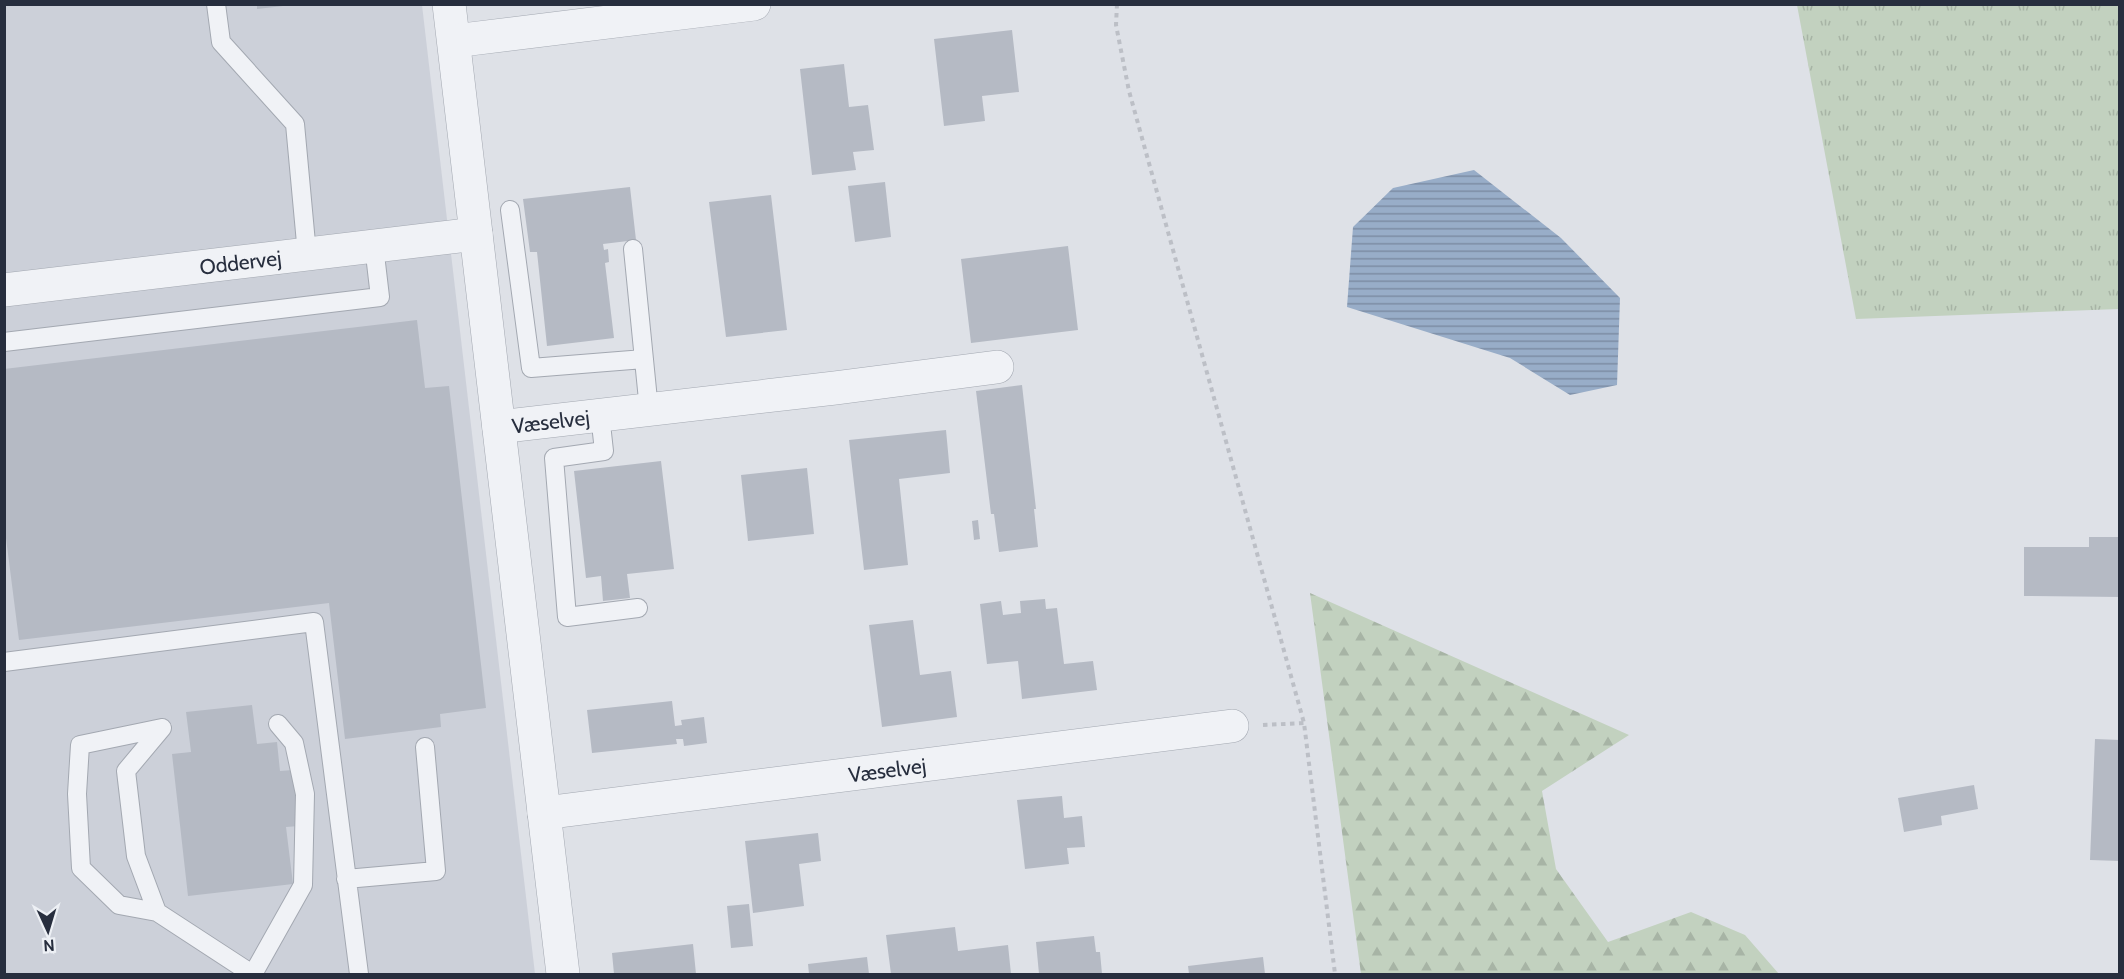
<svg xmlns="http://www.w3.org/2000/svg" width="2124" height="979" viewBox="0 0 2124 979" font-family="Cabin,sans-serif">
<defs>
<pattern id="grass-tufts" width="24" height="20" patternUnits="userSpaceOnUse" patternTransform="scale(1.5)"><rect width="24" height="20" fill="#c2d1bf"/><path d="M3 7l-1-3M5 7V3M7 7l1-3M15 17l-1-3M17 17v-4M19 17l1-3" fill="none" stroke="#a7b4a5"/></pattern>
<pattern id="forest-firs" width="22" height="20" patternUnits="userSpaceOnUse" patternTransform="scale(1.5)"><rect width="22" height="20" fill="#c2d1bf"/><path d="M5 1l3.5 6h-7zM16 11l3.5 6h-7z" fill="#a7b4a5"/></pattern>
<pattern id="water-rules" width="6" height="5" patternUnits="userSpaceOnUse" patternTransform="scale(1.5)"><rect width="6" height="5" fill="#98adc8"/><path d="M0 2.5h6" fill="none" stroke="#7c8da4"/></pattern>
</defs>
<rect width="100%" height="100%" fill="#dee1e7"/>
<!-- built -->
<path fill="#ccd0d9" d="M5,5H422L535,974H5Z"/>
<!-- grass -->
<path fill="url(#grass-tufts)" d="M1797,5H2119V309L1856,319Z"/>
<!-- forest -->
<path fill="url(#forest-firs)" d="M1310,593L1629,735L1542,791L1556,869L1608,942L1691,912L1745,935L1779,974H1361Z"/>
<!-- water -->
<path fill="url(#water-rules)" d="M1474,170L1561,238L1620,298L1617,385L1570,395L1510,358L1347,307L1353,227L1393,188Z"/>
<!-- building -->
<path fill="#b5bac4" d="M257,5H283V6L257,9Z
M1012,30L1019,92L982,96L985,121L944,126L934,39Z
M844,64L849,107L868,105L874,150L853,152L856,170L812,175L800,69Z
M885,182L891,237L855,242L848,186Z
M630,187L636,240L603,244L604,250L608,249L609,262L605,263L614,338L547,346L537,252H530L523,199Z
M771,195L787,330L726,337L709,202Z
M1068,246L1078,330L971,343L961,259Z
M417,320L425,388L449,386L486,708L440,714L441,727L345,739L329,603L19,640L6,538H4V369Z
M1022,385L1036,509H1034L1038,547L999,552L994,514H991L976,391Z
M946,430L950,473L899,479L908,565L864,570L849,440Z
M661,461L674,569L627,574L630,598L603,601L601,576L586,578L574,471Z
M807,468L814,534L748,541L741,475Z
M978,520L980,539L974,540L972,521Z
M2089,537H2120V597L2024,596V547H2089Z
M1045,599L1046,609L1057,608L1064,664L1093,661L1097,690L1022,699L1018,661L987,664L980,604L1001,601L1003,615L1021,613L1020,601Z
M913,620L920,675L951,671L957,717L882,727L869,625Z
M672,701L675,726L682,725L681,720L704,717L707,743L684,746L683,739H676L677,744L592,753L587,710Z
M252,705L257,744L277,742L280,771L293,770L299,826L286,827L293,884L188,896L172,754L191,752L186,712Z
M2095,739L2120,740V861L2090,860Z
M1974,785L1978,809L1941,816L1942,825L1904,832L1898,798Z
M1062,796L1064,818L1082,816L1085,847L1067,848L1069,864L1025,869L1017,800Z
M818,833L821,861L799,864L804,906L753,913L745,841Z
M749,904L753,946L731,948L727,906Z
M955,927L958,951L1008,945L1011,974H891L886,935Z
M1094,936L1096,952H1100L1102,974H1039L1036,942Z
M693,944L696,974H614L612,953Z
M867,957L869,974H809L808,964Z
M1263,957L1265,974H1189L1188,966Z"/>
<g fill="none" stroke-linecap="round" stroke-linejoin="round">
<defs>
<path id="lane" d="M216,4L221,42L295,124L307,254
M510,210L531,368L644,359
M633,249L649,410
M4,342L380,297L374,246
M600,415L604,451L554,458L567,617L638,608
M4,662L314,622L359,974
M162,728L126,771L136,856L157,912L252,974
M346,879L436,871L425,747
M157,912L119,905L81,868L77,794L80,745L162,728
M253,974L303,885L305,794L294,743L278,724"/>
<g id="street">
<path d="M449,4L563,974"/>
<path d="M454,41L754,4"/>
<path id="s1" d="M4,290L476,234"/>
<path id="s2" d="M499,427L835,388L997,367"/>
<path id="s3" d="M544,813L1232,726"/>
</g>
</defs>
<!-- lane casing -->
<use href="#lane" stroke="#a3a8b1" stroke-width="20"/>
<!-- street casing -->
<use href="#street" stroke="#a3a8b1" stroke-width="34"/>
<!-- path -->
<path stroke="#bcbfc6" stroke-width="4" stroke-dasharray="4.5 4.5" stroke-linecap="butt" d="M1117,4L1116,25L1129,91L1304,723L1335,974
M1263,725L1304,723"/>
<!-- lane -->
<use href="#lane" stroke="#f0f2f6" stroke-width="18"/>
<!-- street -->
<use href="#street" stroke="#f0f2f6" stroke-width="33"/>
</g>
<g text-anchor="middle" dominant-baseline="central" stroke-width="5" stroke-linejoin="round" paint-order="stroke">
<!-- street labels -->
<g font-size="21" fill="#272e3e" stroke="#edf0f5">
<text stroke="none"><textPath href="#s1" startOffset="238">Oddervej</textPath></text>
<text stroke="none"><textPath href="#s2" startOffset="52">Væselvej</textPath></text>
<text stroke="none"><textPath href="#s3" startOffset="346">Væselvej</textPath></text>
</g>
</g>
<!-- border -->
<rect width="2124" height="979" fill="none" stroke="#272e3e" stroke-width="12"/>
<!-- north arrow -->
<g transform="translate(48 931) rotate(176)" stroke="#edf0f5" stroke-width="4.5" paint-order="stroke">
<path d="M0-4.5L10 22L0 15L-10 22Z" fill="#272e3e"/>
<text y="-9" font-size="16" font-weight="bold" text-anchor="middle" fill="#272e3e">N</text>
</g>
</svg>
